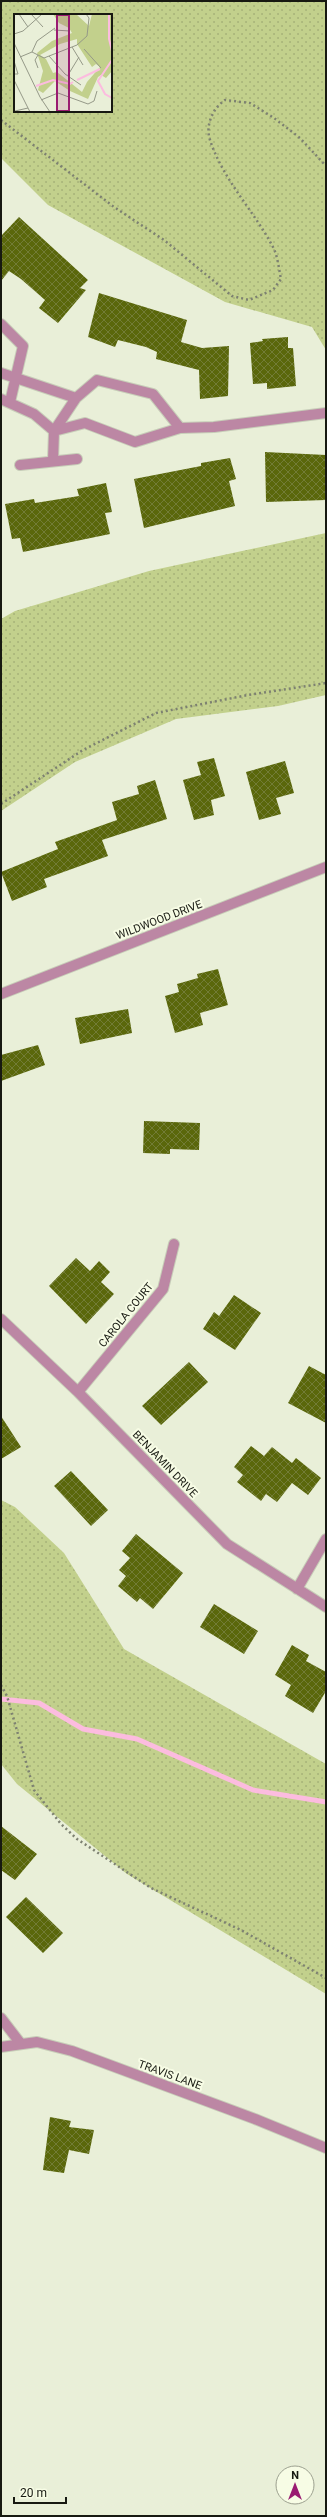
<svg xmlns="http://www.w3.org/2000/svg" width="327" height="2517" viewBox="0 0 327 2517" font-family="Roboto,sans-serif">
<defs>
<pattern id="grass-dots" width="8" height="8" patternUnits="userSpaceOnUse"><rect width="8" height="8" fill="#c2d08c"/><path d="M2 2h.1M6 6h.1" fill="none" stroke="#a6b278" stroke-width="1.8" stroke-linecap="round"/></pattern>
<pattern id="building-cross-hatch" width="8" height="8" patternUnits="userSpaceOnUse"><rect width="8" height="8" fill="#5a670b"/><path d="M0 0l8 8M0 8l8-8" fill="none" stroke="#727c36"/></pattern>
</defs>
<rect width="100%" height="100%" fill="#e9efd8"/>
<!-- grass -->
<path fill="url(#grass-dots)" fill-rule="evenodd" d="M1,1H326V350L312,327L225,302L48,205L1,158ZM15,15H111V111H15Z
M326,533V695L278,706L176,719L75,762L1,811V619L15,611L149,571Z
M1,1500L15,1507L64,1553L124,1649L326,1764V1994L127,1874L17,1784L1,1764Z"/>
<g fill="none" stroke-linecap="round" stroke-linejoin="round">
<!-- stream -->
<path stroke="#fcbcdf" stroke-width="5" d="M1,1699L39,1703L83,1729L137,1739L253,1790L326,1802"/>
</g>
<!-- building -->
<path fill="url(#building-cross-hatch)" d="M19,217L88,280L80,288L86,290L58,323L39,308L45,300L21,279L9,271L1,281V236Z
M99,293L187,320L181,342L202,348L229,346L228,396L200,399L199,370L156,359L157,352L146,347L118,340L115,347L88,337Z
M288,337V348H293L296,386L267,389V383L253,384L250,343L263,341L262,339Z
M265,452L326,455V500L266,502Z
M230,458L236,479L229,481L235,506L144,528L134,479L201,466V463Z
M106,483L112,512L105,513L110,534L23,552L20,538L12,539L5,504L34,499L35,503L79,496L77,489Z
M214,758L225,796L211,800L214,815L194,820L183,780L201,775L197,762Z
M285,761L294,793L276,798L281,814L259,820L246,772Z
M155,780L167,819L102,840L108,856L44,879L47,887L12,901L1,872L58,849L55,842L117,820L112,802L139,794L137,786Z
M218,969L228,1005L200,1013L203,1025L175,1033L165,996L179,992L177,984L198,978L197,974Z
M128,1009L132,1033L80,1044L75,1018Z
M38,1045L45,1065L1,1081V1055Z
M144,1121L200,1123L199,1150L170,1149V1154L143,1153Z
M76,1258L90,1271L99,1261L110,1272L101,1282L114,1294L86,1324L49,1286Z
M234,1295L261,1313L235,1350L203,1329L214,1312L219,1316Z
M189,1362L208,1382L161,1425L142,1406Z
M309,1366L326,1375V1423L288,1403Z
M1,1416L21,1447L1,1459Z
M251,1446L264,1456L272,1447L292,1463L296,1458L321,1478L308,1495L292,1483L277,1502L266,1494L261,1501L237,1482L243,1475L234,1467Z
M71,1471L108,1510L91,1526L54,1486Z
M136,1534L183,1573L153,1609L140,1598L137,1602L118,1586L126,1576L119,1570L130,1558L122,1551Z
M214,1604L258,1631L244,1654L200,1627Z
M292,1645L309,1655L306,1661L326,1672V1691L313,1713L285,1696L291,1685L275,1675Z
M1,1826L37,1854L15,1880L1,1870Z
M26,1897L63,1933L43,1953L6,1917Z
M50,2117L71,2121L69,2127L94,2130L89,2154L69,2150L64,2173L43,2170Z"/>
<g fill="none" stroke-linecap="round" stroke-linejoin="round">
<defs>
<path id="service" d="M1,324L23,346L10,402
M1,373L76,398L97,380L153,394L180,428
M1,399L34,414L54,431L85,423L135,442L180,428L214,427L326,413
M53,461L54,431L76,398
M20,465L77,459"/>
<path id="minor" d="M1,994L326,867
M1,1319L78,1392L227,1544L326,1607
M78,1392L163,1289L174,1244
M297,1589L326,1539
M1,2018L21,2044
M1,2047L37,2042L72,2051L255,2119L326,2148"/>
</defs>
<!-- service casing -->
<use href="#service" stroke="#c7cdb8" stroke-width="12"/>
<!-- minor casing -->
<use href="#minor" stroke="#c7cdb8" stroke-width="12"/>
<!-- path -->
<path stroke="#7d8171" stroke-width="2.5" stroke-dasharray="2 3" stroke-linecap="butt" d="M1,120L114,207L164,240L232,296L249,300L273,290L281,279C279,270 278,258 274,249C255,212 223,180 210,140C205,125 213,108 225,100L250,103L274,118L300,138L326,166
M1,804L83,750L156,713L248,695L326,683
M1,1685L7,1696L34,1790L61,1824L77,1839L151,1888L241,1930L326,1978"/>
<!-- service -->
<use href="#service" stroke="#bc87a4" stroke-width="10"/>
<!-- minor -->
<use href="#minor" stroke="#bc87a4" stroke-width="10"/>
</g>
<g text-anchor="middle" dominant-baseline="central" stroke-width="4" stroke-linejoin="round" paint-order="stroke">
<!-- street labels -->
<g font-size="11" fill="#171911" stroke="#f7fce5">
<text transform="translate(159 920) rotate(-21)">WILDWOOD DRIVE</text>
<text transform="translate(126 1315) rotate(-51)">CAROLA COURT</text>
<text transform="translate(165 1464) rotate(46)">BENJAMIN DRIVE</text>
<text transform="translate(170 2075) rotate(20)">TRAVIS LANE</text>
</g>
</g>
<!-- overview -->
<g transform="translate(14 14)">
<rect width="98" height="98" fill="#e9efd8"/>
<path d="M39,0H62L75,12L78,0H98V57L92,64L87,61L84,63L74,85L56,77L41,67L29,79L24,76L29,57L23,39L38,27L58,19L55,14L45,9ZM63,25V30L78,53L82,50L86,53L73,68L68,78L43,58L39,59L32,45L26,41L46,30Z" fill="#c2d08c" fill-rule="evenodd"/>
<path fill="none" stroke="#fcbcdf" stroke-width="2" d="M95,0V25L98,37M98,46L84,67L91,80L98,84M63,66L86,55M22,72L39,66L56,70L59,68"/>
<path fill="none" stroke="#959988" stroke-width="1" d="M5,0L14,13M17,0L29,13M40,16L56,17M0,20L9,17L28,0M0,29L26,83L36,98M58,33L69,51M70,35L87,54M18,38L23,27L41,14M24,41L21,46L24,54M35,42L51,60L67,71M6,43L18,38L30,44L63,31L73,22L75,4L72,0M0,47L4,60H0M54,61L65,43M0,66L16,98M27,86L44,79L74,90L80,87L83,77M1,97L14,94"/>
<path fill="#9a1b71" fill-opacity="0.15" stroke="#9a1b71" stroke-width="2" d="M43,1H55V97H43Z"/>
<rect width="98" height="98" fill="none" stroke="#171911" stroke-width="2"/>
</g>
<!-- border -->
<rect width="327" height="2517" fill="none" stroke="#171911" stroke-width="4"/>
<!-- north arrow -->
<g transform="translate(295 2485)"><circle r="19" fill="#f7fce5" stroke="#9da190"/>
<path d="M0-3L7 15L0 10L-7 15Z" fill="#9a1b71"/>
<text y="-6" font-size="11" font-weight="bold" text-anchor="middle" fill="#171911">N</text>
</g>
<!-- scale -->
<path d="M14 2497v6h52v-6" fill="none" stroke="#171911" stroke-width="2"/>
<text x="20" y="2497" font-size="12" fill="#171911" stroke="#f7fce5" stroke-width="3" paint-order="stroke">20 m</text>
</svg>
